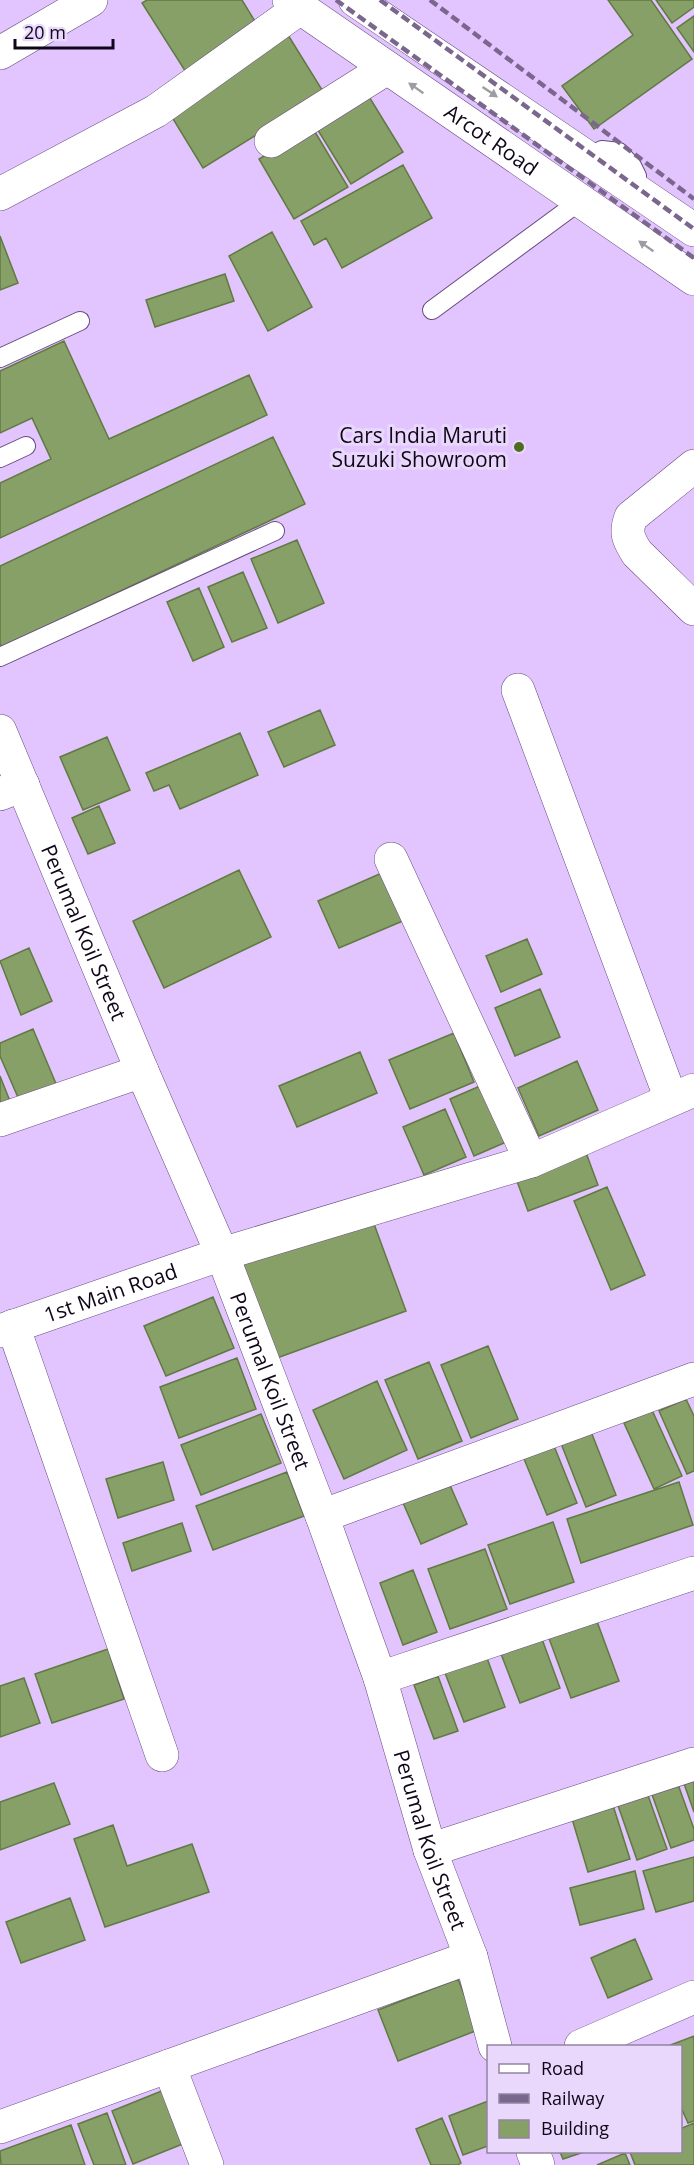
<svg xmlns="http://www.w3.org/2000/svg" width="694" height="2165" viewBox="0 0 694 2165" font-family="'Open Sans',sans-serif">
<rect width="100%" height="100%" fill="#e2c5fe"/>
<!-- building -->
<path fill="#87a067" stroke="#617942" stroke-width="1.5" d="M147,0H242L261,31L189,77L142,3Z
M608,0H651L692,59L594,129L562,86L633,35Z
M656,0H694V7L672,23Z
M694,16V52L677,28Z
M288,35L324,93L203,168L167,109Z
M368,95L403,152L351,184L316,127Z
M312,127L348,187L294,219L259,159Z
M403,165L432,218L342,268L326,238L314,245L301,221Z
M272,232L312,307L268,331L229,256Z
M0,236L18,283L0,290Z
M225,274L234,301L155,327L146,300Z
M64,341L109,439L249,375L267,415L0,538V483L51,459L32,418L0,433V371Z
M273,437L305,504L2,647L0,644V566Z
M297,540L324,603L278,623L251,559Z
M243,572L267,628L232,642L208,587Z
M199,588L224,647L193,661L167,602Z
M320,710L335,745L284,767L268,732Z
M240,733L258,775L180,809L169,785L154,791L146,773Z
M107,737L130,790L83,810L60,757Z
M99,806L115,843L88,854L72,818Z
M239,870L271,937L164,988L133,921Z
M384,872L405,920L339,948L318,901Z
M527,939L542,974L501,992L486,956Z
M29,948L52,1001L21,1015L0,961Z
M540,989L560,1037L515,1056L495,1008Z
M33,1029L57,1086L20,1102L0,1056V1043Z
M454,1033L474,1082L410,1109L389,1060Z
M360,1052L377,1093L297,1127L279,1086Z
M577,1061L598,1110L539,1136L518,1088Z
M0,1076L10,1101L0,1105Z
M487,1083L511,1140L474,1156L450,1099Z
M445,1109L466,1157L424,1175L403,1127Z
M585,1150L598,1185L528,1211L515,1176Z
M607,1187L645,1275L611,1290L574,1201Z
M370,1213L406,1311L277,1358L241,1259Z
M213,1297L234,1348L166,1376L144,1326Z
M488,1346L518,1419L471,1438L441,1365Z
M237,1358L256,1409L179,1438L160,1387Z
M429,1362L462,1441L418,1459L385,1380Z
M377,1381L407,1450L344,1479L313,1410Z
M686,1399L694,1416V1471L687,1474L659,1411Z
M652,1410L682,1476L654,1489L624,1423Z
M261,1414L281,1463L201,1495L181,1445Z
M590,1429L616,1495L586,1507L560,1441Z
M552,1441L577,1503L547,1515L522,1454Z
M163,1462L174,1500L118,1518L106,1479Z
M287,1472L304,1516L213,1550L196,1506Z
M446,1476L467,1524L421,1544L400,1496Z
M679,1482L693,1525L581,1563L567,1519Z
M553,1522L574,1582L510,1604L488,1545Z
M182,1523L191,1551L132,1571L123,1543Z
M485,1549L507,1609L450,1629L428,1569Z
M413,1570L437,1632L403,1645L380,1583Z
M595,1616L619,1681L571,1698L547,1633Z
M542,1639L560,1688L520,1703L501,1654Z
M108,1649L124,1699L52,1723L35,1674Z
M487,1658L505,1707L464,1722L445,1673Z
M438,1676L458,1731L434,1739L414,1685Z
M24,1678L40,1723L0,1737V1686Z
M694,1774V1812L682,1778Z
M675,1776L694,1829V1840L671,1848L649,1786Z
M54,1783L70,1824L0,1850V1802Z
M645,1787L667,1849L637,1860L615,1797Z
M611,1799L630,1859L588,1872L570,1812Z
M113,1825L127,1866L192,1844L209,1892L105,1927L74,1839Z
M694,1857V1901L656,1912L643,1871Z
M635,1871L644,1909L580,1925L570,1888Z
M70,1898L85,1940L21,1963L6,1922Z
M635,1939L652,1979L608,1998L591,1958Z
M458,1979L478,2030L398,2061L378,2010Z
M694,2036V2121L688,2123L680,2105V2046H668Z
M169,2088L190,2141L133,2164L112,2111Z
M488,2101V2146L463,2155L449,2116Z
M107,2113L126,2165H94L78,2124Z
M442,2118L461,2163L458,2165H431L416,2129Z
M694,2123V2165H635L630,2152H680V2129Z
M71,2125L85,2165H1L0,2151Z
M560,2152H584L563,2159Z
M625,2153L630,2165H597Z"/>
<g fill="none" stroke-linecap="round" stroke-linejoin="round">
<defs>
<path id="service" d="M587,158L602,150L619,152L632,166L637,176L635,190
M432,310L580,201
M0,358L80,321
M0,458L26,446
M0,657L275,531"/>
<g id="minor">
<path d="M271,141L387,68"/>
<path d="M0,194L156,111L300,8"/>
<path d="M694,466L631,517C625,532 628,539 637,553L694,609"/>
<path d="M518,690L671,1099"/>
<path d="M0,794L23,785"/>
<path d="M391,859L531,1161"/>
<path d="M0,1120L142,1071"/>
<path d="M13,1326L162,1755"/>
<path id="s1" d="M0,1331L222,1254L531,1161L694,1090"/>
<path d="M322,1516L694,1379"/>
<path d="M380,1678L694,1573"/>
<path d="M430,1850L694,1764"/>
<path d="M581,2046L694,1997"/>
<path d="M169,2066L207,2165"/>
</g>
<g id="tertiary">
<path d="M0,53L91,0"/>
<path id="s2" d="M0,731L142,1071L222,1254L322,1516L380,1678L430,1850L471,1957L495,2046"/>
<path d="M0,2127L471,1957"/>
<path d="M533,2152L538,2165"/>
</g>
<g id="primary">
<path id="s3" d="M289,0L694,279"/>
<path d="M355,0L694,230"/>
</g>
</defs>
<!-- service casing -->
<use href="#service" stroke="#674c7f" stroke-width="20"/>
<!-- minor casing -->
<use href="#minor" stroke="#674c7f" stroke-width="34"/>
<!-- tertiary casing -->
<use href="#tertiary" stroke="#674c7f" stroke-width="34"/>
<!-- primary casing -->
<use href="#primary" stroke="#674c7f" stroke-width="34"/>
<!-- service -->
<use href="#service" stroke="#fff" stroke-width="18"/>
<!-- minor -->
<use href="#minor" stroke="#fff" stroke-width="33"/>
<!-- tertiary -->
<use href="#tertiary" stroke="#fff" stroke-width="33"/>
<!-- primary -->
<use href="#primary" stroke="#fff" stroke-width="33"/>
<!-- rail -->
<path stroke="#7b678d" stroke-width="4.5" stroke-dasharray="9 4.5" stroke-linecap="butt" d="M336,0L694,258
M380,0L694,229
M430,0L694,199"/>
</g>
<!-- one-way arrows -->
<defs><path id="oneway-solid" d="M-6-.8H1V-3.2L6.5 0L1 3.2V.8H-6Z" transform="scale(1.5)"/></defs>
<g fill="#9f9ba3">
<use href="#oneway-solid" transform="translate(416 88) rotate(-145)"/>
<use href="#oneway-solid" transform="translate(490 92) rotate(34)"/>
<use href="#oneway-solid" transform="translate(646 246) rotate(-145)"/>
</g>
<!-- markers -->
<circle fill="#4e6b1f" stroke="#e9d8fb" stroke-width="2" cx="519" cy="447" r="6"/>
<g text-anchor="middle" dominant-baseline="central" stroke-width="6" stroke-linejoin="round" paint-order="stroke">
<!-- street labels -->
<g font-size="21" fill="#100619" stroke="#e9d8fb">
<text stroke="none"><textPath href="#s3" startOffset="246">Arcot Road</textPath></text>
<text stroke="none"><textPath href="#s2" startOffset="218">Perumal Koil Street</textPath></text>
<text stroke="none"><textPath href="#s1" startOffset="117">1st Main Road</textPath></text>
<text stroke="none"><textPath href="#s2" startOffset="704">Perumal Koil Street</textPath></text>
<text stroke="none"><textPath href="#s2" startOffset="1190">Perumal Koil Street</textPath></text>
</g>
<!-- poi labels -->
<g font-size="21" fill="#100619" stroke="#e9d8fb" text-anchor="end">
<text x="507" y="435">Cars India Maruti<tspan x="507" dy="24">Suzuki Showroom</tspan></text>
</g>
</g>
<!-- legend -->
<rect x="487" y="2045" width="195" height="108" fill="#e9d8fb" stroke="#9284a1" stroke-width="1.5"/>
<rect x="499" y="2064" width="30" height="9" fill="#ffffff" stroke="#9284a1" stroke-width="1.5"/>
<text x="541" y="2075" font-size="18" fill="#100619">Road</text>
<rect x="499" y="2094" width="30" height="9" fill="#7b678d" stroke="#9284a1" stroke-width="1.5"/>
<text x="541" y="2105" font-size="18" fill="#100619">Railway</text>
<rect x="499" y="2120" width="30" height="18" fill="#87a067" stroke="#9284a1" stroke-width="1.5"/>
<text x="541" y="2135" font-size="18" fill="#100619">Building</text>
<!-- scale -->
<path d="M15 39v9h98v-9" fill="none" stroke="#100619" stroke-width="3"/>
<text x="24" y="39" font-size="18" fill="#100619" stroke="#e9d8fb" stroke-width="4.5" paint-order="stroke">20 m</text>
</svg>
